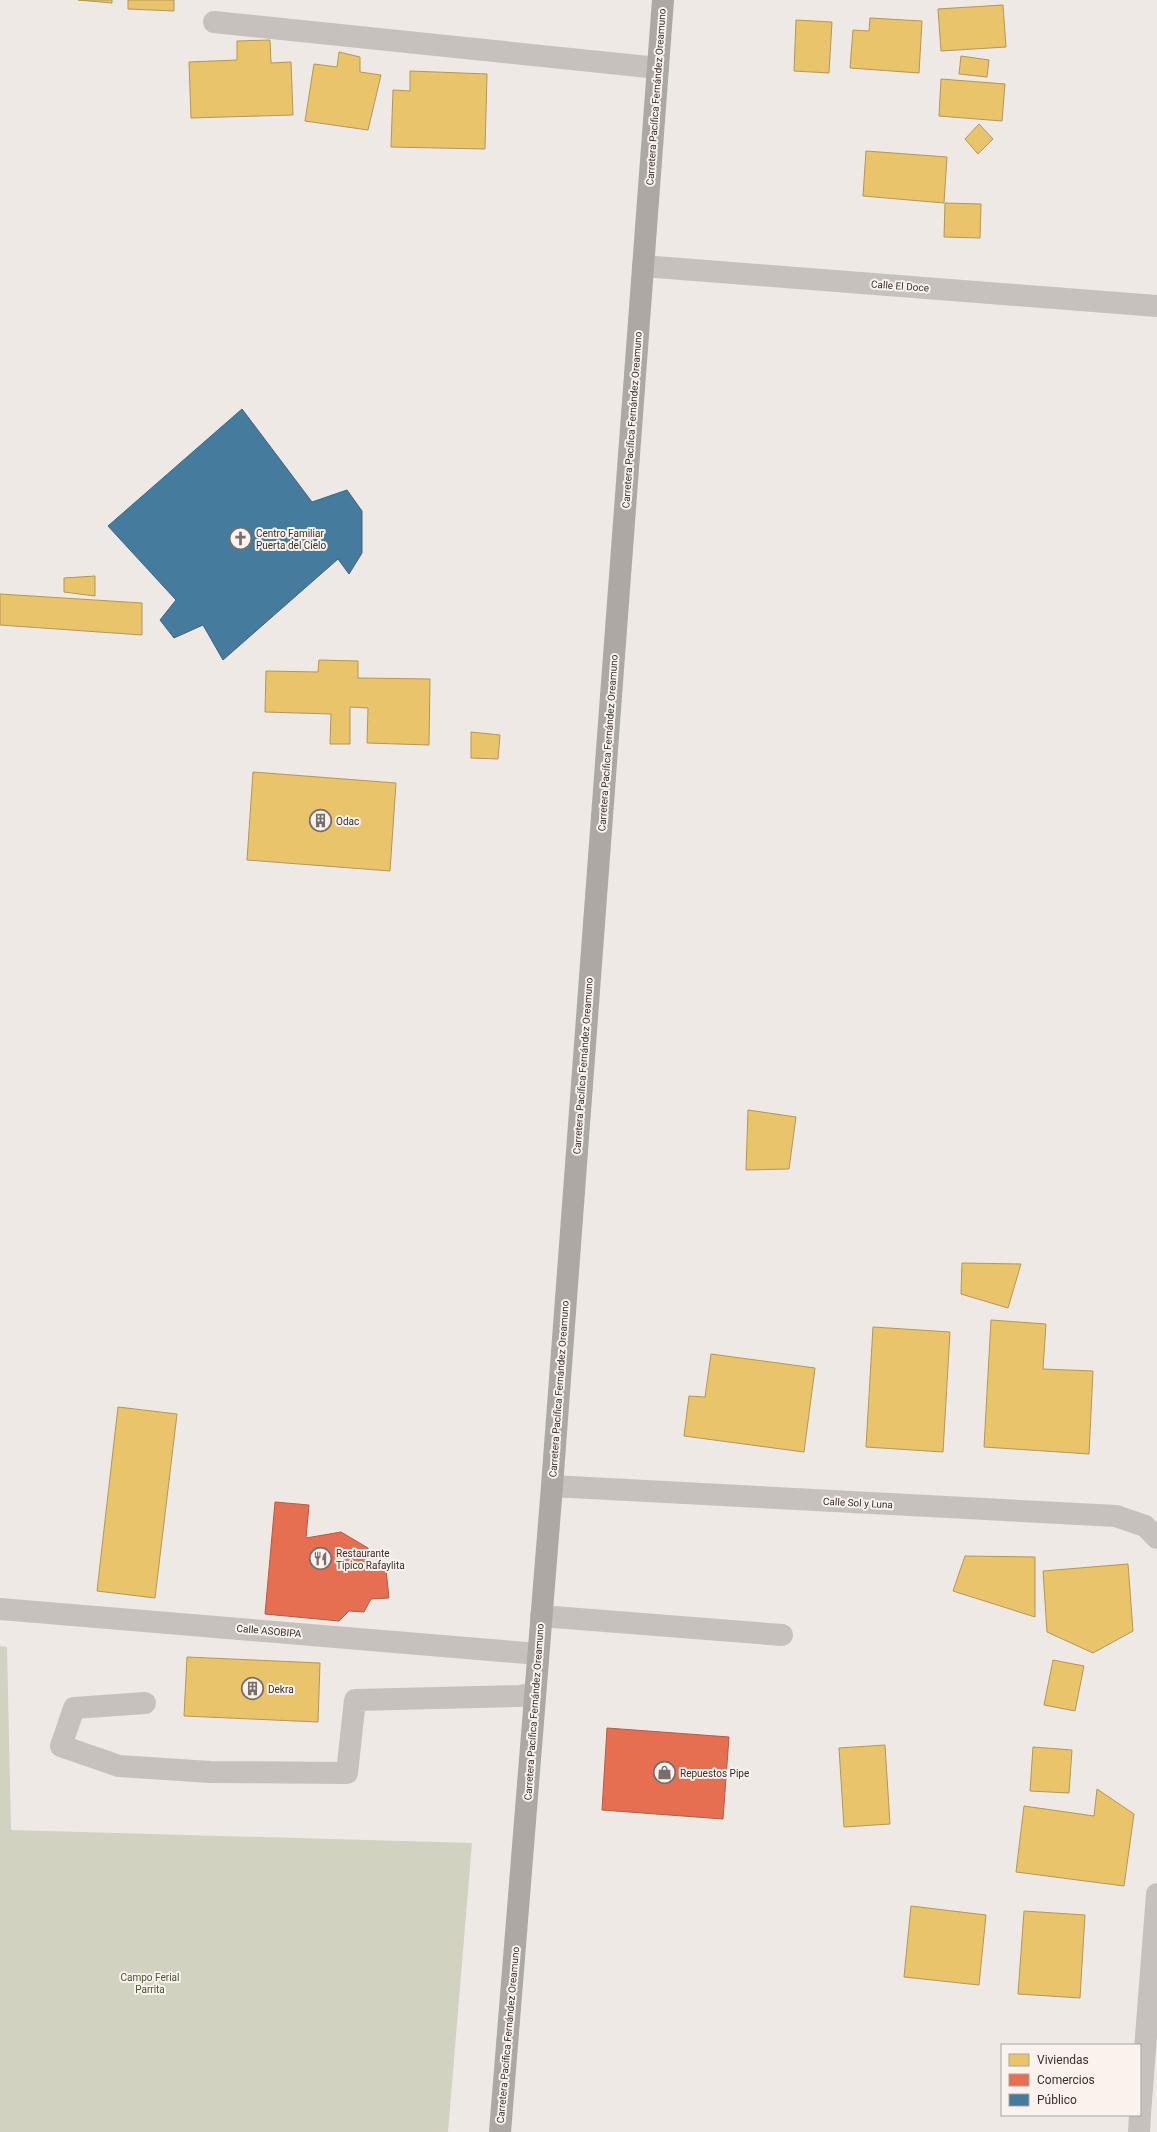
<svg xmlns="http://www.w3.org/2000/svg" width="1157" height="2132" viewBox="0 0 1157 2132" font-family="Roboto,sans-serif">
<rect width="100%" height="100%" fill="#eee9e4"/>
<!-- green -->
<path fill="#d1d2bf" d="M0,1646L7,1647L11,1830L472,1843L448,2132H0Z"/>
<!-- homes -->
<path fill="#e9c46a" stroke="#b49757" d="M78,0H112V3Z
M128,0H174V11L128,9Z
M1003,5L1006,47L941,51L938,9Z
M870,18L922,21L919,73L850,68L853,30L869,31Z
M796,20L832,22L829,73L794,71Z
M270,40L271,63L291,62L293,115L191,118L189,62L237,60V41Z
M339,52L360,57V72L381,75L368,130L305,121L314,64L337,67Z
M961,56L989,60L987,77L959,74Z
M410,71L487,74L485,149L391,147L393,90L410,91Z
M941,79L1005,84L1002,121L939,116Z
M979,124L993,139L978,154L965,139Z
M866,151L947,157L944,203L863,196Z
M945,203L981,204L980,238L944,237Z
M95,576V596L64,592V578Z
M0,594L142,603V635L0,625Z
M319,660L358,661V678L430,679L429,745L367,743L368,708L350,707V744H330L331,714L265,712L266,671L318,672Z
M471,732L500,735L498,759L471,758Z
M253,772L396,783L390,871L247,860Z
M748,1110L796,1117L789,1169L746,1170Z
M962,1263L1021,1264L1008,1308L961,1294Z
M991,1320L1046,1324L1043,1369L1093,1371L1089,1454L984,1447Z
M873,1327L950,1332L943,1452L866,1447Z
M711,1354L815,1368L804,1452L684,1436L689,1396L705,1397Z
M118,1407L177,1414L155,1598L97,1591Z
M965,1556L1035,1557V1617L953,1591Z
M1128,1564L1133,1631L1093,1653L1047,1632L1043,1571Z
M187,1657L320,1663L318,1722L184,1716Z
M1053,1660L1084,1666L1075,1711L1044,1705Z
M885,1745L890,1824L844,1827L839,1748Z
M1033,1747L1072,1750L1069,1793L1030,1791Z
M1097,1789L1134,1814L1124,1886L1016,1872L1024,1806L1094,1816Z
M911,1906L986,1915L979,1985L904,1977Z
M1024,1911L1085,1915L1080,1998L1018,1994Z"/>
<!-- shops -->
<path fill="#e76f51" stroke="#b25c46" d="M275,1502L309,1505L306,1538L341,1532L368,1548L370,1570L386,1569L389,1598L371,1599L364,1612L349,1611L339,1621L265,1614Z
M607,1728L729,1737L723,1819L602,1810Z"/>
<!-- public -->
<path fill="#457b9d" stroke="#41647b" d="M242,409L312,502L347,490L362,511V553L349,574L338,559L223,660L203,625L174,638L160,620L176,600L108,526Z"/>
<g fill="none" stroke-linecap="round" stroke-linejoin="round">
<!-- minor -->
<path stroke="#c7c1bd" stroke-width="22" d="M214,22L658,68
M643,266L1157,306
M552,1486L1116,1516L1145,1526L1157,1538
M0,1609L538,1654
M541,1616L782,1635
M145,1703L74,1708L61,1746L119,1766L210,1772L347,1773L355,1700L520,1696L535,1693
M1140,2114L1157,1894
M1139,2132L1140,2115"/>
<!-- highway -->
<path stroke="#ada8a3" stroke-width="22" d="M500,2132L552,1486L663,0"/>
</g>
<!-- icons -->
<defs>
<symbol id="church-ring" viewBox="-11 -11 22 22"><circle r="9.5" fill="#f9f2ed" stroke="#786f6c" stroke-width="1.5"/><path d="M-1.2-6h2.4v3.5h3.3v2.4h-3.3V6h-2.4V-.1h-3.3v-2.4h3.3Z" fill="#786f6c"/></symbol>
<symbol id="building-ring" viewBox="-11 -11 22 22"><circle r="9.5" fill="#f9f2ed" stroke="#786f6c" stroke-width="1.5"/><path d="M-4-6H4V6H1V3H-1V6H-4ZM-2.5-4.3h1.7v1.8h-1.7ZM.8-4.3h1.7v1.8H.8ZM-2.5-1h1.7V.8h-1.7ZM.8-1h1.7V.8H.8Z" fill="#786f6c"/></symbol>
<symbol id="restaurant-ring" viewBox="-11 -11 22 22"><circle r="9.5" fill="#f9f2ed" stroke="#786f6c" stroke-width="1.5"/><path d="M-5-6h1v4h1v-4h1v4h1v-4h1v5L-1.5 .5V6h-2V.5L-5-1ZM5-6V6H3V1.5H1.5Q1.5-4 5-6Z" fill="#786f6c"/></symbol>
<symbol id="shop-ring" viewBox="-11 -11 22 22"><circle r="9.5" fill="#f9f2ed" stroke="#786f6c" stroke-width="1.5"/><path d="M-5-2.5h2.3a2.7 3.5 0 0 1 5.4 0H5L5.5 6h-11ZM-1.5-2.5h3a1.5 2.3 0 0 0-3 0Z" fill="#786f6c"/></symbol>
</defs>
<g fill-rule="evenodd">
<use href="#church-ring" x="228" y="526" width="25" height="25"/>
<use href="#building-ring" x="308" y="808" width="25" height="25"/>
<use href="#restaurant-ring" x="308" y="1546" width="25" height="25"/>
<use href="#building-ring" x="240" y="1676" width="25" height="25"/>
<use href="#shop-ring" x="652" y="1760" width="25" height="25"/>
</g>
<g text-anchor="middle" dominant-baseline="central" stroke-width="4" stroke-linejoin="round" paint-order="stroke">
<!-- street labels -->
<g font-size="10" fill="#382e2b" stroke="#f9f2ed">
<text transform="translate(656 97) rotate(-86)">Carretera Pacífica Fernández Oreamuno</text>
<text transform="translate(900 286) rotate(4)">Calle El Doce</text>
<text transform="translate(632 420) rotate(-86)">Carretera Pacífica Fernández Oreamuno</text>
<text transform="translate(608 743) rotate(-86)">Carretera Pacífica Fernández Oreamuno</text>
<text transform="translate(583 1066) rotate(-86)">Carretera Pacífica Fernández Oreamuno</text>
<text transform="translate(559 1389) rotate(-86)">Carretera Pacífica Fernández Oreamuno</text>
<text transform="translate(858 1503) rotate(3)">Calle Sol y Luna</text>
<text transform="translate(269 1631) rotate(5)">Calle ASOBIPA</text>
<text transform="translate(534 1712) rotate(-86)">Carretera Pacífica Fernández Oreamuno</text>
<text transform="translate(508 2035) rotate(-85)">Carretera Pacífica Fernández Oreamuno</text>
</g>
<!-- poi labels -->
<g font-size="10" fill="#382e2b" stroke="#f9f2ed" text-anchor="start">
<text x="256" y="533">Centro Familiar<tspan x="256" dy="12">Puerta del Cielo</tspan></text>
<text x="336" y="821">Odac</text>
<text x="336" y="1553">Restaurante<tspan x="336" dy="12">Tipico Rafaylita</tspan></text>
<text x="268" y="1689">Dekra</text>
<text x="680" y="1773">Repuestos Pipe</text>
</g>
<!-- park labels -->
<g font-size="10" fill="#4b5431" stroke="#f9f2ed">
<text x="150" y="1977">Campo Ferial<tspan x="150" dy="12">Parrita</tspan></text>
</g>
</g>
<!-- legend -->
<rect x="1001" y="2044" width="140" height="72" fill="#f9f2ed" stroke="#aca49f"/>
<rect x="1009" y="2054" width="20" height="12" fill="#e9c46a" stroke="#aca49f"/>
<text x="1037" y="2064" font-size="12" fill="#382e2b">Viviendas</text>
<rect x="1009" y="2074" width="20" height="12" fill="#e76f51" stroke="#aca49f"/>
<text x="1037" y="2084" font-size="12" fill="#382e2b">Comercios</text>
<rect x="1009" y="2094" width="20" height="12" fill="#457b9d" stroke="#aca49f"/>
<text x="1037" y="2104" font-size="12" fill="#382e2b">Público</text>
</svg>
